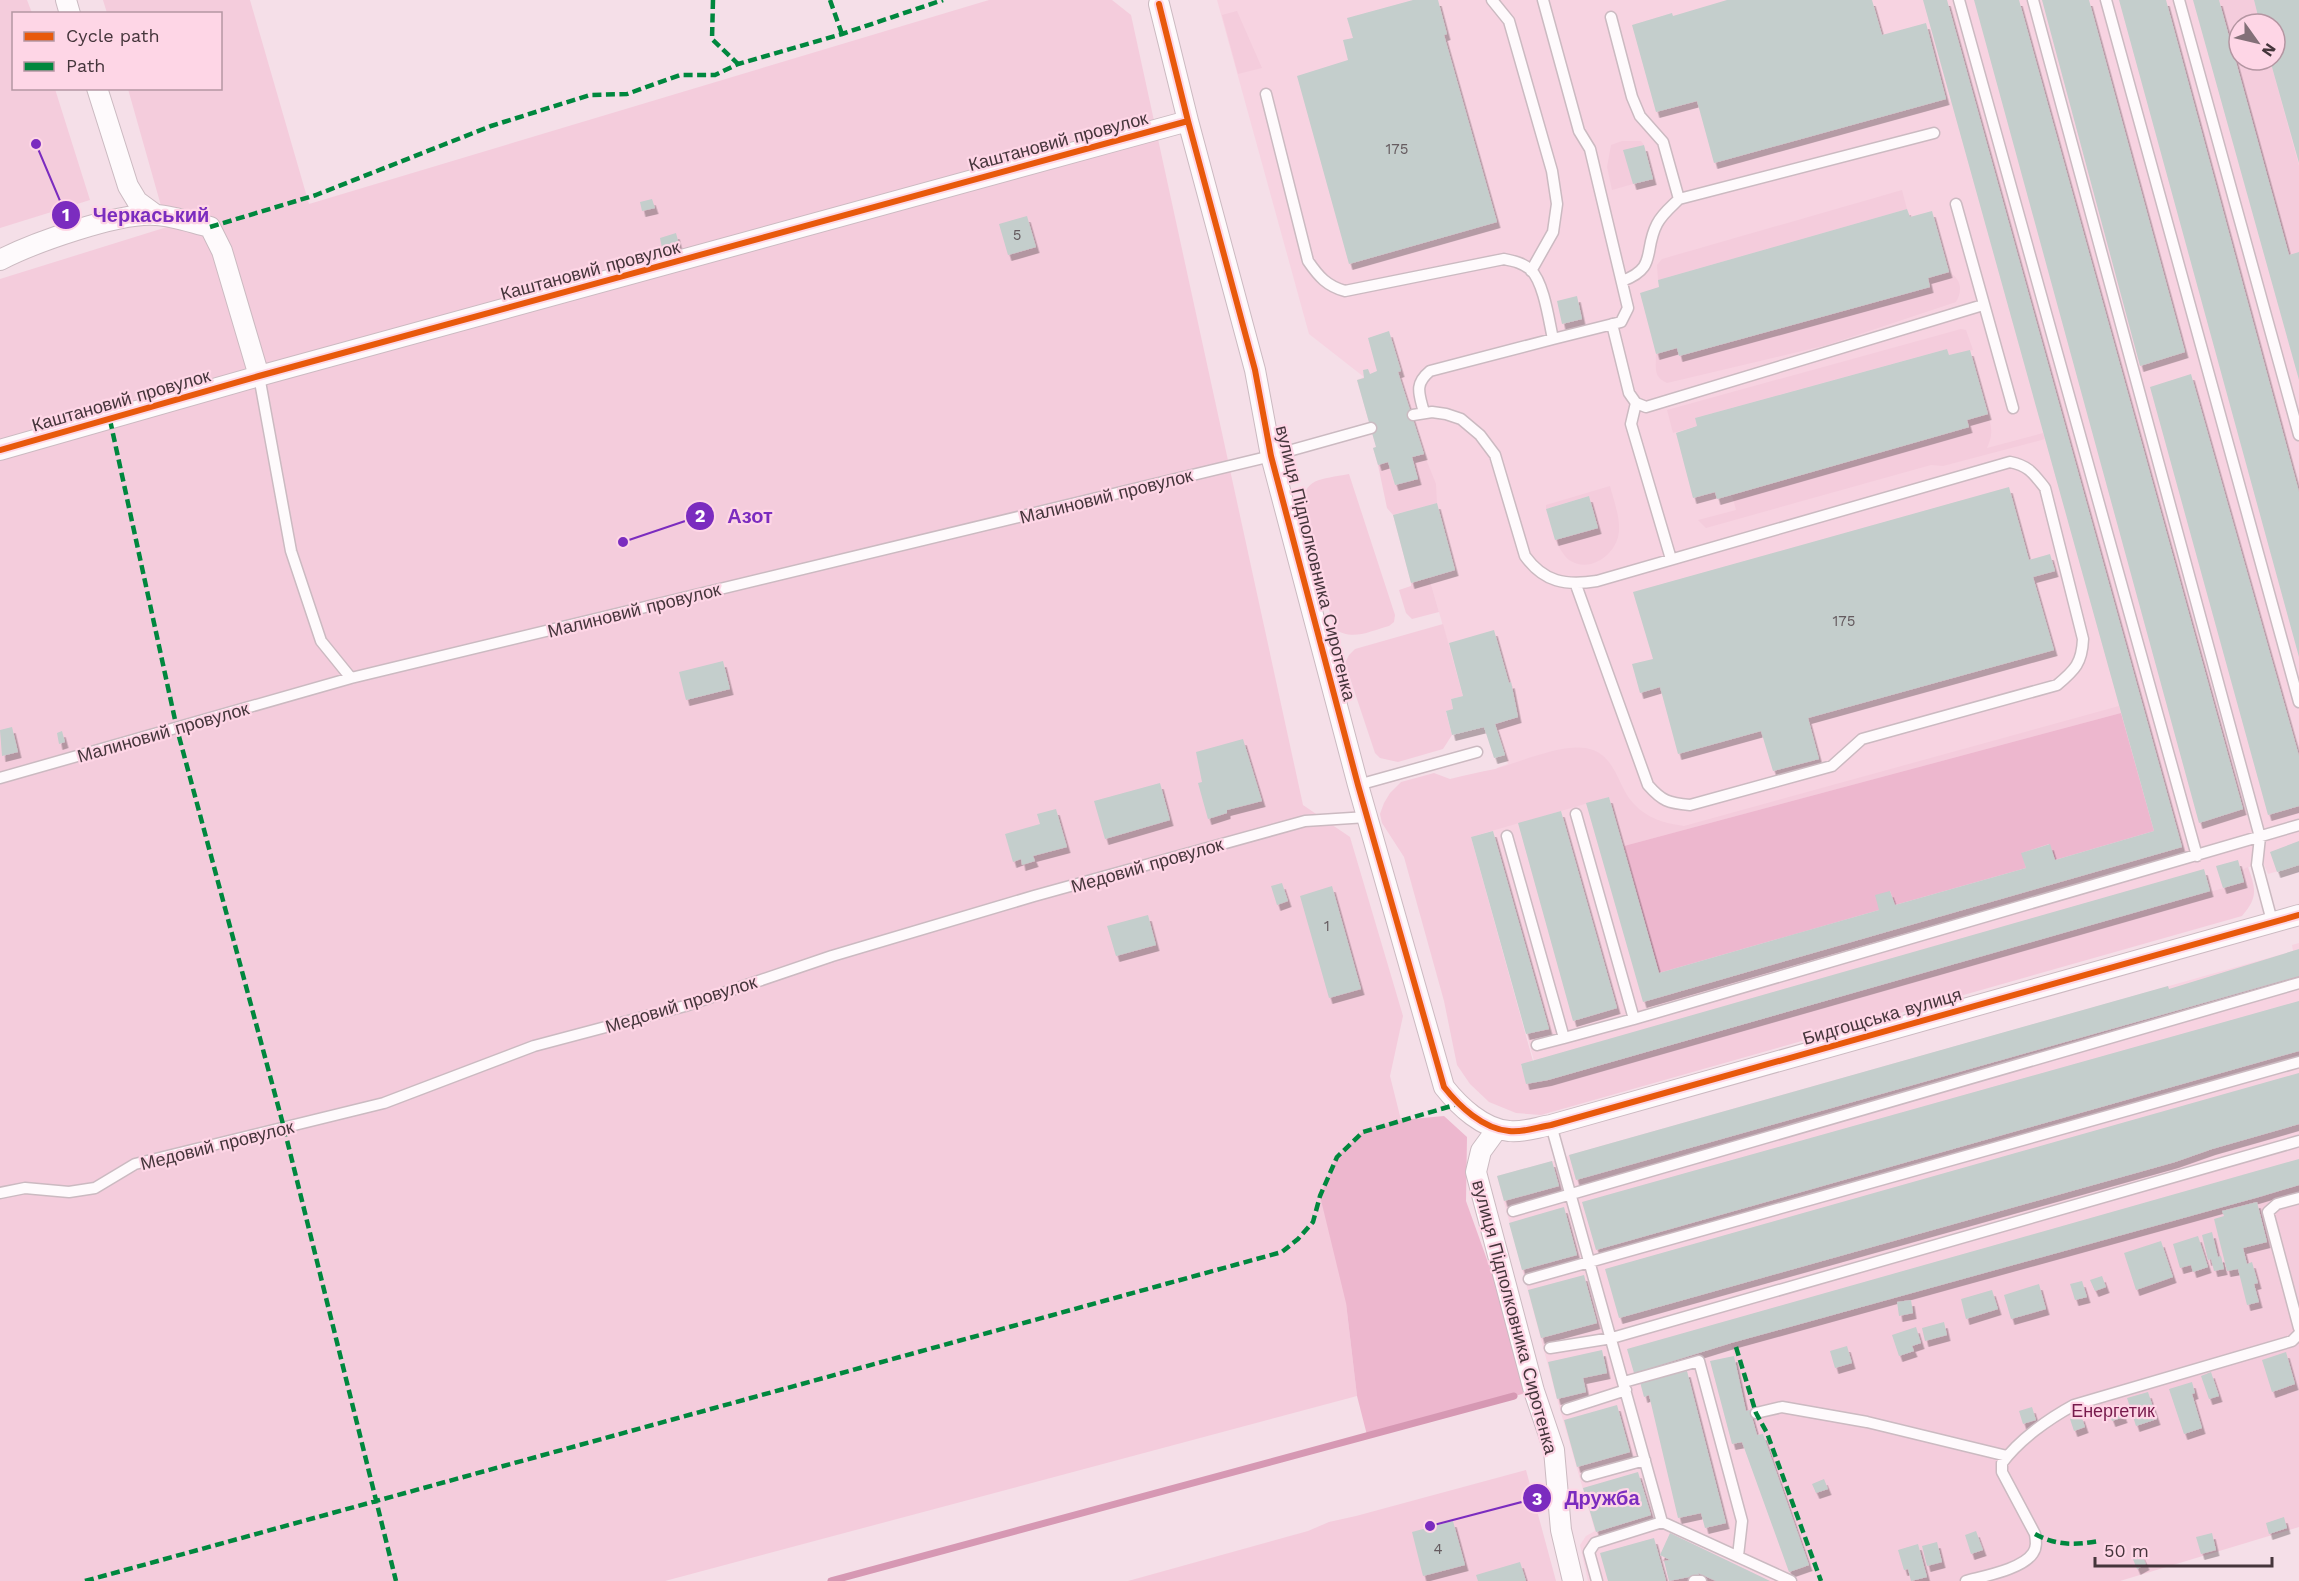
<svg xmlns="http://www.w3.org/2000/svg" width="2299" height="1581" viewBox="0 0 2299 1581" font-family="'Work Sans',sans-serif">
<defs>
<filter id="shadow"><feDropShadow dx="3.5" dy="6" stdDeviation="0" flood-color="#0004"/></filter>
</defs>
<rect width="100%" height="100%" fill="#f5dfe8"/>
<!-- built -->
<path fill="#f7d3e1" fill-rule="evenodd" d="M1217,0H2299V865L2268,874L2263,862L2241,870L2244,882L1540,1082L1471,837L1497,768L1508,764L1495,724L1518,717L1513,696H1463L1429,577L1411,583L1393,515L1403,512L1388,463L1378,465L1373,448L1376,447L1357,380L1364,377L1309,334ZM2239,24H2275V60H2239Z
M2299,943V1185L2259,1197L1750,1410L1763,1434L1809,1564H1813L1818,1581H1588L1580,1545L1586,1536L1595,1531L1557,1399L1497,1176L1552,1161H1562L1569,1155L2293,951L2292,945Z"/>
<!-- green -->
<path fill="#f4ccdc" d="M0,0H27L32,13L14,14V88L55,89L90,200L0,228Z
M103,0H250L309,204L989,0H1112L1131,15L1303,805L1350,837L1403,1016L1390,1076L1401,1120L1363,1133L1346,1303L1357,1396L665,1581H0V279L167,227L128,89L220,88V14L107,13Z
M2219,0H2254L2260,24H2239V60H2270L2299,166V252L2289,255Z
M1237,11L1262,68L1238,74L1222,15Z
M1622,141H1641L1644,145L1624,151L1633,184L1612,190L1607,167L1611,145Z
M1902,190L1907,209L1658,280L1657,265L1662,259Z
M1949,272C1961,279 1963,290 1956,302L1827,345L1667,383C1653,377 1656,368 1656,354L1677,348L1680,356L1930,287L1928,278Z
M1961,329L1966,330L1973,350L1949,355L1947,349L1695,418L1697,426L1673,433L1667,410Z
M1988,414C1992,429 1993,434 1987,448L2043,433L2045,439L1943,466L1931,465L1706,528L1698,520L1736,510L1732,495L1969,428L1967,420Z
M1424,454L1436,484L1437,503L1393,515L1387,508L1378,465L1388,462L1395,485L1418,479L1412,457Z
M1349,474L1395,615L1394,622L1389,626C1370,631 1351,642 1334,628L1303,513C1301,477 1319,480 1349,474Z
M1610,486C1614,502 1622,521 1618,537C1613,557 1588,573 1569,560C1563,555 1559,547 1555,540L1598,528L1589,496L1546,509V505Z
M1429,577L1439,612L1412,619L1406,613L1399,590L1411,586V583Z
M1443,624L1463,696L1451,699L1453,709L1446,712L1452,735L1443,749L1398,762L1380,758L1375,753L1345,663L1349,655L1355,649Z
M2119,706L2121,713L1624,846L1609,797L1471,837L1533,1061L1521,1065L1527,1083L1548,1080L2244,882L2241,870L2248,867C2256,890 2258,897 2242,916L1541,1115L1516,1113L1489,1102L1470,1084L1457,1065L1444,1001L1404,857L1382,823L1380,814L1384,803L1390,793L1401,782L1434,773L1450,779C1465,775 1480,772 1495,769C1521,762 1568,740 1593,750C1617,759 1618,788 1634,804C1648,819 1664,823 1684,826Z
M2299,1185V1527L2120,1581H1818L1813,1564L1809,1565L1763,1434L1757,1435L1750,1411H1746L1731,1343Z
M1526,1470L1556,1581H1128L1308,1531L1329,1522L1356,1516Z"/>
<!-- forest -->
<path fill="#edb7ce" d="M2121,713L2154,831L2055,860L2049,844L2022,853L2026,868L1895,905L1890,891L1879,910L1659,973L1624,846Z
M1444,1116L1467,1137L1466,1201L1534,1391L1367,1435L1357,1396L1346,1303L1320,1196L1337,1157L1363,1132L1401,1120Z"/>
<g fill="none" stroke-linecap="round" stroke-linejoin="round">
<!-- stream -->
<path stroke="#d698b3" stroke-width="7" d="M831,1581L1514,1396"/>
</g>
<!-- building -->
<path fill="#c4cecc" filter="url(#shadow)" d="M1413,0H1438L1447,34L1444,35L1497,222L1349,264L1297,76L1348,60L1343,40L1353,38L1347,18Z
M1727,0H1872L1882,35L1926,23L1946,99L1714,163L1697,101L1656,112L1632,25L1672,13L1673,16Z
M1923,0H1947L2182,847L1643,1002L1586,803L1609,797L1659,973L1879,910L1875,895L1890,891L1895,905L2026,868L2021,853L2050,844L2055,860L2154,831Z
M1974,0H2019L2243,809L2199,823Z
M2042,0H2089L2185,352L2140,366Z
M2119,0H2166L2299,492V657Z
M2193,0H2219L2289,255L2299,252V380Z
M2254,0H2299V163L2270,60H2275V24H2260Z
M1644,145L1653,179L1633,184L1623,150Z
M652,199L655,208L642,211L640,202Z
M1907,209L1910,217L1932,211L1949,272L1928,278L1930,287L1679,356L1677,348L1656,354L1640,293L1659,287L1658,280Z
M1027,216L1036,247L1008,255L999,224Z
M676,233L679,244L662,248L660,238Z
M1577,296L1582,319L1562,324L1557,301Z
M1389,331L1401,371L1398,372L1424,454L1412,457L1418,479L1395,485L1388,462L1378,465L1373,448L1376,447L1357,380L1364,378L1363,370L1368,369L1370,374L1377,371L1368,338Z
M1947,349L1949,355L1970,350L1988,414L1967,420L1969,427L1717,499L1715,492L1693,498L1676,433L1697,426L1695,418Z
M2191,374L2299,756V806L2268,815L2150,387Z
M2009,487L2029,560L2050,554L2055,571L2033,577L2054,650L1808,718L1819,759L1773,771L1761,731L1678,754L1660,687L1640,693L1632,664L1653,659L1633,592Z
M1589,496L1598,528L1555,540L1546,509Z
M1437,503L1455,570L1411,583L1393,515Z
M1494,630L1509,683L1511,682L1518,717L1495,724L1505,755L1494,758L1484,727L1452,735L1446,711L1453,709L1451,699L1463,696L1449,643Z
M723,661L730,689L686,700L679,672Z
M12,727L18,752L2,756L0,730Z
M62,731L65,742L59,744L57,733Z
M1243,739L1262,801L1227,810V813L1208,819L1198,783L1202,782L1196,752Z
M1160,783L1170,820L1105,839L1094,801Z
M1056,809L1067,847L1033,856L1035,861L1022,865L1021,859L1013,862L1005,834L1040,824L1037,814Z
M1561,811L1617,1008L1573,1021L1518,823Z
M1493,831L1549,1029L1526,1034L1471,837Z
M2299,841V865L2277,872L2270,852Z
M2238,860L2244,882L2223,888L2216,866Z
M2204,869L2210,891L1548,1080L1526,1084L1521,1064Z
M1282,883L1288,901L1277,905L1271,886Z
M1332,886L1361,989L1329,998L1300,896Z
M1148,915L1156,945L1116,956L1107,926Z
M2299,949V976L1576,1180L1569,1155L2168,986L2169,989Z
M2299,1001V1051L1596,1250L1582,1202Z
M2299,1073V1124L2212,1149L2175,1162L1619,1318L1605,1269Z
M2299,1159V1185L2259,1197L1731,1343L1634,1373L1627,1349Z
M1552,1161L1559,1186L1504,1201L1497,1176Z
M2257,1202L2267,1242L2243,1248L2247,1264L2252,1262L2258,1283L2254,1284L2259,1302L2247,1305L2238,1269L2227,1271L2214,1219L2224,1216L2222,1211Z
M1564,1207L1577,1255L1522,1270L1509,1223Z
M2212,1232L2218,1257L2221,1256L2224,1269L2214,1271L2211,1259L2208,1260L2202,1235Z
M2198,1236L2208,1267L2193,1272L2191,1265L2180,1268L2173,1244Z
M2161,1241L2173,1277L2136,1290L2124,1253Z
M1584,1275L1597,1323L1541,1338L1528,1290Z
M2102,1276L2106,1287L2095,1291L2090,1280Z
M2082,1281L2087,1297L2075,1300L2070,1284Z
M2039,1284L2046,1309L2011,1319L2004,1295Z
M1992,1290L1998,1309L1966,1319L1961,1299Z
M1911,1300L1913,1313L1899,1316L1897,1302Z
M1944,1322L1947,1335L1925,1341L1922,1328Z
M1916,1327L1921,1343L1912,1346L1914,1351L1899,1356L1892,1335Z
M1847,1346L1852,1363L1835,1368L1830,1351Z
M1602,1350L1607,1373L1583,1378L1586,1392L1557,1399L1548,1362Z
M2286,1352L2295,1384L2272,1392L2262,1360Z
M1734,1356L1746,1411L1750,1410L1757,1435L1763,1434L1809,1565L1789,1572L1742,1442L1732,1444L1710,1361Z
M1687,1371L1726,1523L1705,1528L1701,1513L1678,1518L1649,1395L1644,1397L1640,1382Z
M2211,1372L2219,1396L2209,1399L2201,1376Z
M2192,1382L2195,1393L2192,1394L2202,1428L2184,1434L2169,1389Z
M2148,1392L2157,1419L2136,1426L2127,1398Z
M2119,1404L2124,1417L2112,1421L2107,1408Z
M1617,1405L1630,1452L1577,1467L1564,1420Z
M2032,1407L2036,1420L2023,1424L2019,1411Z
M2081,1415L2085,1427L2074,1431L2070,1419Z
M1638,1472L1651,1515L1596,1532L1583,1488Z
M1824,1479L1828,1489L1816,1493L1812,1484Z
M2284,1517L2287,1528L2269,1534L2266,1523Z
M1453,1521L1465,1565L1423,1576L1412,1532Z
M1976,1531L1983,1550L1971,1554L1965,1535Z
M1670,1533L1770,1581H1716L1698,1573L1699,1575L1669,1581L1664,1561L1670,1560L1660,1555Z
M2212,1533L2216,1550L2201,1554L2196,1537Z
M1654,1538L1666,1581H1608L1600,1553Z
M1937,1542L1942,1562L1927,1566L1922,1546Z
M1918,1544L1927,1577L1911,1581L1908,1569L1904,1570L1898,1550Z
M2141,1553L2146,1564L2137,1569L2132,1557Z
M1520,1562L1526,1581H1478L1476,1575Z"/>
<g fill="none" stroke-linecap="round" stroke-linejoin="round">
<defs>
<path id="lane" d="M1492,0L1509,21L1552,171L1557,204L1553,232L1531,271
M1543,0L1579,131L1590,149L1628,308L1621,322L1553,339
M1959,0L2197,856
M2033,0L2260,837L2257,865L2272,921
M2106,0L2299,702
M2179,0L2299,435
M1611,17L1632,97L1640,116L1663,142L1679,199
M1266,94L1308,261C1319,277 1327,286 1345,291L1504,259C1514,261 1523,263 1531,270C1544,283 1549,321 1553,339L1430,371C1413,385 1420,395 1424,413
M1956,204L2013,408
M1622,281C1658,268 1643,251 1657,224C1662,214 1671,207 1679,199L1934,133
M1612,324L1629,393L1636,403L1646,407L1983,305
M259,376L291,551L321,641L351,678
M1636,403L1631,424L1671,559
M1413,415L1432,412L1446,414L1461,419L1480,435L1495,455L1525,556C1544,582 1565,586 1597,581L2010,462C2029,466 2033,473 2045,488L2083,639C2082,663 2075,670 2057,685L1862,739L1832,766L1690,805C1668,803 1662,801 1648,785L1576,585
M0,778L351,678L1271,456L1371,428
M1358,785L1477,752
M1507,836L1564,1038L1634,1019L1576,814
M1634,1019L2299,825
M1537,1045L1564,1038
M1551,1125L1662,1522L1791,1581
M0,1193L25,1188L69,1192L95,1188L135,1164L384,1103L534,1046L685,1006L832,956L1034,896L1305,821L1367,817
M2299,1198L2277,1204L2268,1212L2299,1328
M1513,1211L2299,983
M1529,1279L2299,1062
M1550,1348L1612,1338L2299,1141
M1624,1382L1699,1361L1742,1521L1738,1556
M1567,1409L1626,1390
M1756,1413L1782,1407L1867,1422L2007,1456
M1587,1476L1645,1460
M1597,1581L1589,1552L1595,1543L1662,1522
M1694,1581H1701
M1966,1581C1984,1576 2023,1569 2033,1553C2037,1547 2036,1541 2035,1534L2002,1472V1463C2019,1440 2048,1419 2074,1405L2292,1341L2299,1334"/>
<path id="street" d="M66,0L70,14
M1159,4L1188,121L1255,370L1271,456L1358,785L1444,1087C1459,1106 1483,1129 1509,1131C1522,1133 1538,1127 1551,1125L2299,915
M97,88L128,186L137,201L156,215
M0,260C33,243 119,212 156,215C174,216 193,223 210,227L222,251L259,376
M0,450L259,376L1188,121
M1497,1129L1481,1151L1476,1172L1534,1391L1554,1450L1561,1530L1573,1581"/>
</defs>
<!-- lane casing -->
<use href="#lane" stroke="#cbbac1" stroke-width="13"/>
<!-- street casing -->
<use href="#street" stroke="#cbbac1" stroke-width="22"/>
<!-- lane -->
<use href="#lane" stroke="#fefafc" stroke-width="10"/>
<!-- street -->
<use href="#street" stroke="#fefafc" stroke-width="20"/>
<!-- quiet -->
<path stroke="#00873e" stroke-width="4.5" stroke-dasharray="9 4.5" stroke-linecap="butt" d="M713,0L712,39L738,64
M830,0L842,34
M210,227L316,195L491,126L590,95L627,94L680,75H715L738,64L842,34L943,0
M110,420L177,729L284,1128L396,1581
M1736,1347L1756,1413L1767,1433L1821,1581
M2035,1534C2057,1546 2075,1545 2099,1541
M85,1581L1282,1252L1298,1239L1313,1222L1320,1196L1337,1157L1363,1132L1458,1104"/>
<defs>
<path id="cycleway" d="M1159,4L1188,121L1255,370L1271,456L1358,785L1444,1087C1459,1106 1483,1129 1509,1131C1522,1133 1538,1127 1551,1125L2299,915
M0,450L259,376L1188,121"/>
</defs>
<!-- cycleway casing -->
<use href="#cycleway" stroke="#fed6e6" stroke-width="10"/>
<!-- cycleway -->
<use href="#cycleway" stroke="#e8590c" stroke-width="6"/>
</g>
<g text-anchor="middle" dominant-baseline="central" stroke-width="4.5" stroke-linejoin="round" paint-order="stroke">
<!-- number labels -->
<g font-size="15" fill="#655b5f">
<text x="1397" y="149">175</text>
<text x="1017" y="235">5</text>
<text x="1844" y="621">175</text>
<text x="1327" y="926">1</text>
<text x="1438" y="1549">4</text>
</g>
<!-- street labels -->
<g font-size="18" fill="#45353b" stroke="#fed6e6">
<text transform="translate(1058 141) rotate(-15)">Каштановий провулок</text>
<text transform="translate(590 270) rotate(-15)">Каштановий провулок</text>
<text transform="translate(121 400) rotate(-16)">Каштановий провулок</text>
<text transform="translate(1106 496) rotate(-14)">Малиновий провулок</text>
<text transform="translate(1316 563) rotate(76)">вулиця Підполковника Сиротенка</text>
<text transform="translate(634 610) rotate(-14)">Малиновий провулок</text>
<text transform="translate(163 732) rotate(-16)">Малиновий провулок</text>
<text transform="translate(1147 865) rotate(-16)">Медовий провулок</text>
<text transform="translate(681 1004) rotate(-17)">Медовий провулок</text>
<text transform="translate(1882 1016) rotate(-16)">Бидгощська вулиця</text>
<text transform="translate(217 1145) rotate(-14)">Медовий провулок</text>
<text transform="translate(1515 1317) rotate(75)">вулиця Підполковника Сиротенка</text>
</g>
<!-- park labels -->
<g font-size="18" fill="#771a4c" stroke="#fed6e6">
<text x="2113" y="1410">Енергетик</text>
</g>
</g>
<!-- callouts -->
<path fill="none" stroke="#7b2cbf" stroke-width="2" d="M36 144L66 215M623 542L700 516M1430 1526L1537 1498"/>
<g fill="#7b2cbf" stroke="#fed6e6" stroke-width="2">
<circle cx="36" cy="144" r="6"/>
<circle cx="623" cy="542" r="6"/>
<circle cx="1430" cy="1526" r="6"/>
<circle cx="66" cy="215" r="15"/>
<circle cx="700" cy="516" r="15"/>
<circle cx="1537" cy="1498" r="15"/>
</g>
<g font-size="18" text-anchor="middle" font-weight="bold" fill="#fff">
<text x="66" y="221">1</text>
<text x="700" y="522">2</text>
<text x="1537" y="1505">3</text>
</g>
<g font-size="20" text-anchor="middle" font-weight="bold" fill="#7b2cbf" stroke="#fed6e6" stroke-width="4.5" stroke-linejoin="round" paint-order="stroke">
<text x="151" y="222">Черкаський</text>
<text x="750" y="523">Азот</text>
<text x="1602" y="1505">Дружба</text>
</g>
<!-- legend -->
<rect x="12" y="12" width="210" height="78" fill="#fed6e6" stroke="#b496a2" stroke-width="1.5"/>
<rect x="24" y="32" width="30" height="9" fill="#e8590c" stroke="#b496a2" stroke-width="1.5"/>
<text x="66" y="42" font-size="18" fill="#45353b">Cycle path</text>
<rect x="24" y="62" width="30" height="9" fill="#00873e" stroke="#b496a2" stroke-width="1.5"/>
<text x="66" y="72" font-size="18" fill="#45353b">Path</text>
<!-- north arrow -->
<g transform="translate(2257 42) rotate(124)"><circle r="28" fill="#fed6e6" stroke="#b496a2" stroke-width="1.5"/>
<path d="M0-4.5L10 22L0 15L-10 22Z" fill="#837078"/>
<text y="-9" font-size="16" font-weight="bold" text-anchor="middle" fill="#45353b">N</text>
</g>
<!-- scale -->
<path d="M2095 1557v9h177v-9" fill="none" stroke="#45353b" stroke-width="3"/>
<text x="2104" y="1557" font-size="18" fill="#45353b" stroke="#fed6e6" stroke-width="4.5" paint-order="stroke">50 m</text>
</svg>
